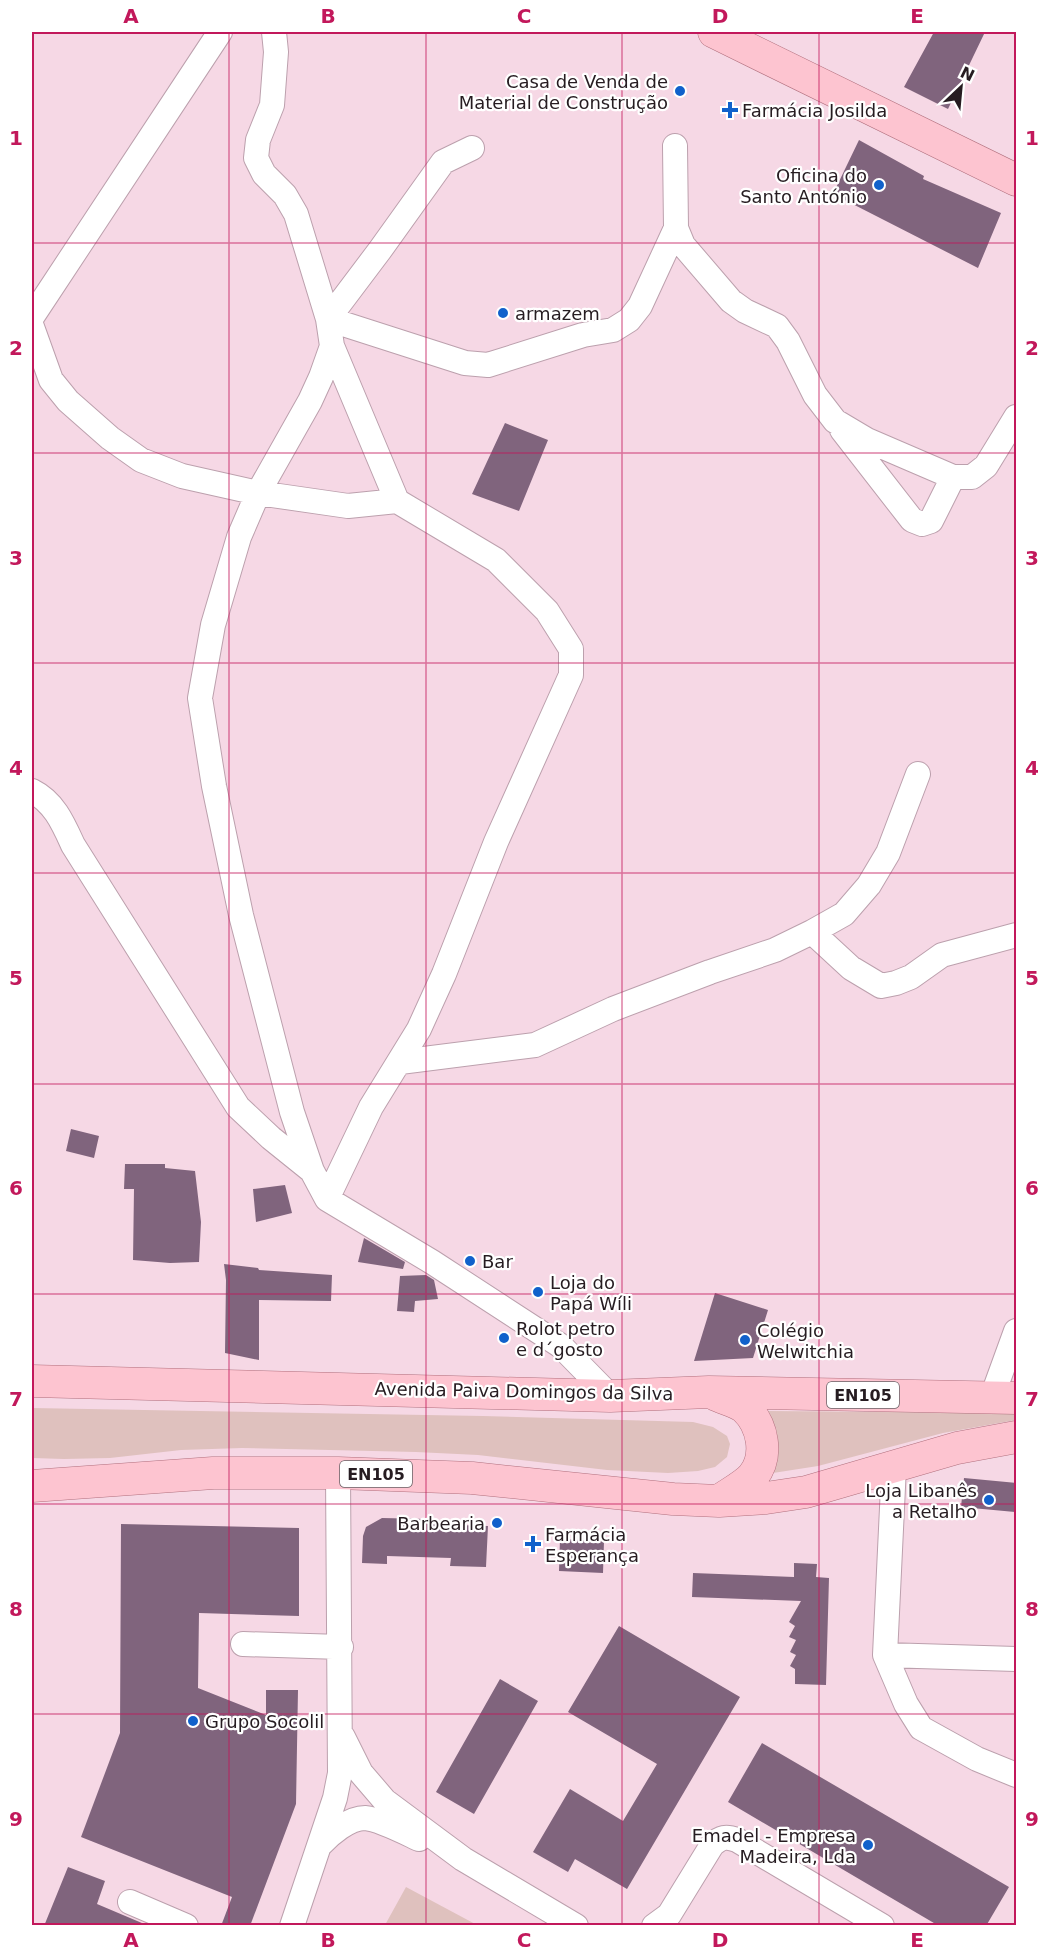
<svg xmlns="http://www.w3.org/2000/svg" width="1048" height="1957" viewBox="0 0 1048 1957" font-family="'DejaVu Sans',sans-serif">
<rect width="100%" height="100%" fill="#f6d8e5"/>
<!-- green -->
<path fill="#dfc1be" d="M32,1408L483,1416L693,1422L713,1427L727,1436L730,1444L727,1457L715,1467L698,1471L668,1473L607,1470L478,1455L416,1452L242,1448L181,1450L110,1458L64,1459L32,1458Z
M768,1411L1016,1413V1420L943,1433L818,1466L773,1473C779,1448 781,1434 768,1411Z
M406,1887L477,1925H385Z"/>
<!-- building -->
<path fill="#80647d" d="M934,32H985L948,109L904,87Z
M859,140L924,176L923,179L1001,213L978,268L833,194Z
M505,423L548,440L519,511L472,494Z
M71,1129L99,1136L94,1158L66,1151Z
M125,1164H165V1168L195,1171L201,1222L199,1262L170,1263L133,1260L134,1189H124Z
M285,1185L292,1213L256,1222L253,1189Z
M364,1238L405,1262L403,1269L358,1262Z
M224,1264L258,1268L259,1270L332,1275L331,1301L259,1300V1360L225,1353L226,1280Z
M426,1275L434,1280L438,1299L415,1301L414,1312L397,1311L400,1276Z
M715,1293L768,1310L753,1358L694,1361Z
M964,1478L1017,1483L1015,1512L961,1507Z
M382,1518L428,1519V1524L488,1526L486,1567L450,1566L451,1558L387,1556V1564L362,1563L363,1536L366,1527Z
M121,1524L299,1528V1616L199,1613L198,1688L266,1715V1690H298L296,1804L250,1926H221L232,1897L81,1837L120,1733Z
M560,1539L604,1541L603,1573L559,1571Z
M794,1563L817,1564L816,1577L829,1578L826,1685L795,1684V1669L790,1666L796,1655L790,1652L796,1640L789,1637L795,1626L789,1622L801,1601L692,1597L693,1573L794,1577Z
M619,1626L740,1697L627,1889L575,1859L568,1872L533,1852L570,1789L623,1821L657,1764L568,1712Z
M500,1679L538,1701L474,1814L436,1792Z
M762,1743L1009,1887L986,1926H939L728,1802Z
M68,1867L105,1881L97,1904L149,1926H44Z"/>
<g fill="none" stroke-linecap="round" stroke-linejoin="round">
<defs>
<path id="minor" d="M274,32L276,52L272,105L258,140L256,158L264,174L285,195L296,214L328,319L332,346L321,377L310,401L258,493L239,537L213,625L200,698L214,786L241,915L292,1112L312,1171L327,1199L432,1262L561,1346L610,1396
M675,146L676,228L683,245L731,301L745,311L777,326L788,341L815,395L835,421L867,440L953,477H972L986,466L1016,417
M472,148L443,162L380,250L328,319L465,363L488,365L583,335L613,330L629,320L640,306L676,228
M32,317L220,32
M32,327L51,380L68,401L110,438L141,460L182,476L258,493L348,506L397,501
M842,430L912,520L922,524L931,521L953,477
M32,791C54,802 63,823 73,845L238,1107L271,1138L312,1171
M812,932L851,968L881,986L896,983L911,977L942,955L1016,935
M400,1062L535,1045L613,1009L710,972L775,950L812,932L844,914L869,885L888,853L918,774
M327,1199L371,1107L419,1029L444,974L496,842L571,675V649L547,611L496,560L397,501L332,346
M992,1397L1016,1331
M894,1466L885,1655L906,1704L921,1728L977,1759L1016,1775
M243,1644L341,1647
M885,1655L1016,1659
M343,1737L361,1773L385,1801L463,1859L576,1926
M320,1845C330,1834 349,1818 365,1818C379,1819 406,1833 419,1839
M130,1902L186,1926
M292,1926L335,1798L340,1773L338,1473
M654,1926L669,1915L712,1845C721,1837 726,1836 737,1840L882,1926"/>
<path id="major" d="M714,32L1016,180
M32,1381L610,1396L709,1392L1016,1398
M716,1395C725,1399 738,1402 745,1408C763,1425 769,1456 753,1476C746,1485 728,1494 719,1501
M32,1486L213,1473H338L472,1478L673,1499L719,1501L766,1498L806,1492L957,1448L1016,1437"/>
</defs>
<!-- minor casing -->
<use href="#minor" stroke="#bca0ad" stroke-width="26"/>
<!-- major casing -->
<use href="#major" stroke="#b1707e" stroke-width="33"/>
<!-- minor -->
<use href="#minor" stroke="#fff" stroke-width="24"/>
<!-- major -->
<use href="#major" stroke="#fdc4d0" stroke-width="32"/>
</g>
<!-- grid -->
<path fill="none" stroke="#c2185b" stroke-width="1.5" stroke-opacity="0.55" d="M229,32V1926M426,32V1926M622,32V1926M819,32V1926M32,243H1016M32,453H1016M32,663H1016M32,873H1016M32,1084H1016M32,1294H1016M32,1504H1016M32,1714H1016"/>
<!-- markers -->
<g fill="#1061cb" stroke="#fff" stroke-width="2">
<circle cx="680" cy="91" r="6"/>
<path d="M727 101h6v6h6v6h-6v6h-6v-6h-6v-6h6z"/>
<circle cx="879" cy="185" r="6"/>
<circle cx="503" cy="313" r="6"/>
<circle cx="470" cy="1261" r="6"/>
<circle cx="538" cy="1292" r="6"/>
<circle cx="504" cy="1338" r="6"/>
<circle cx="745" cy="1340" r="6"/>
<circle cx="989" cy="1500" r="6"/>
<circle cx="497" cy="1523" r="6"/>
<path d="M530 1535h6v6h6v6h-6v6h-6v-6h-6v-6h6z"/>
<circle cx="193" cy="1721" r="6"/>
<circle cx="868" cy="1845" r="6"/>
</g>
<g text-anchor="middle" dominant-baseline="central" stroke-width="4.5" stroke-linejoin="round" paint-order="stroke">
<!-- shield labels -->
<g fill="#fff" stroke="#676064" stroke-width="1.5">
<rect x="827" y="1382" width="72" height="26" rx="4.5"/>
<rect x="340" y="1461" width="72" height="26" rx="4.5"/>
</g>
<g font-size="16" font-weight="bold" fill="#261c21">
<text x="863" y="1395">EN105</text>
<text x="376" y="1474">EN105</text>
</g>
<!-- poi labels -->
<g font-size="18" fill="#261c21" stroke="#fff" text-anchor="start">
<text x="668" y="81" text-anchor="end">Casa de Venda de<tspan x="668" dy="21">Material de Construção</tspan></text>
<text x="742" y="110">Farmácia Josilda</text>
<text x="867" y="175" text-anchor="end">Oficina do<tspan x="867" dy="21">Santo António</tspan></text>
<text x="515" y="313">armazem</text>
<text x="482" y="1261">Bar</text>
<text x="550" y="1282">Loja do<tspan x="550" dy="21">Papá Wíli</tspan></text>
<text x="516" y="1328">Rolot petro<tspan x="516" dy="21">e d´gosto</tspan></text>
<text x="757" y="1330">Colégio<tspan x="757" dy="21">Welwitchia</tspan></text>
<text x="977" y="1490" text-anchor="end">Loja Libanês<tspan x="977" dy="21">a Retalho</tspan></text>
<text x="485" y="1523" text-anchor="end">Barbearia</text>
<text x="545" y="1534">Farmácia<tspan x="545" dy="21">Esperança</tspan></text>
<text x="205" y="1721">Grupo Socolil</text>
<text x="856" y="1835" text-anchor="end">Emadel - Empresa<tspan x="856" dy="21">Madeira, Lda</tspan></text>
</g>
<!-- street labels -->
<g font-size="18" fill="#261c21" stroke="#fff">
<text transform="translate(524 1391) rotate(1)">Avenida Paiva Domingos da Silva</text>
</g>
</g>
<!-- border -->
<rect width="1048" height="1957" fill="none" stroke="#ffffff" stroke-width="66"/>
<!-- north arrow -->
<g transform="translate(961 87) rotate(26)" stroke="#ffffff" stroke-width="4.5" paint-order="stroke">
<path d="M0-4.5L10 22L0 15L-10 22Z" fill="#261c21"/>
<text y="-9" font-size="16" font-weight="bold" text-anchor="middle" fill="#261c21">N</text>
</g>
<rect x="33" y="33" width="982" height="1891" fill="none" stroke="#c2185b" stroke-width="2"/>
<g font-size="20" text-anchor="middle" font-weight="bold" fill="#c2185b">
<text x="131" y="23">A</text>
<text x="328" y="23">B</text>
<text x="524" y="23">C</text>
<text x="720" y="23">D</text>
<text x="917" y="23">E</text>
<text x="16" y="145">1</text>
<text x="1032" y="145">1</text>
<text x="16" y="355">2</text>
<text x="1032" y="355">2</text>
<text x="16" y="565">3</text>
<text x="1032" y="565">3</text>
<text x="16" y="775">4</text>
<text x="1032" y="775">4</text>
<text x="16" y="985">5</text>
<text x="1032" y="985">5</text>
<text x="16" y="1195">6</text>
<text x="1032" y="1195">6</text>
<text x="16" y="1406">7</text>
<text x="1032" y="1406">7</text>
<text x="16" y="1616">8</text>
<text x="1032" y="1616">8</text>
<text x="16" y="1826">9</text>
<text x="1032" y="1826">9</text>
<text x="131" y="1947">A</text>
<text x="328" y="1947">B</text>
<text x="524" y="1947">C</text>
<text x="720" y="1947">D</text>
<text x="917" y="1947">E</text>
</g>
</svg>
